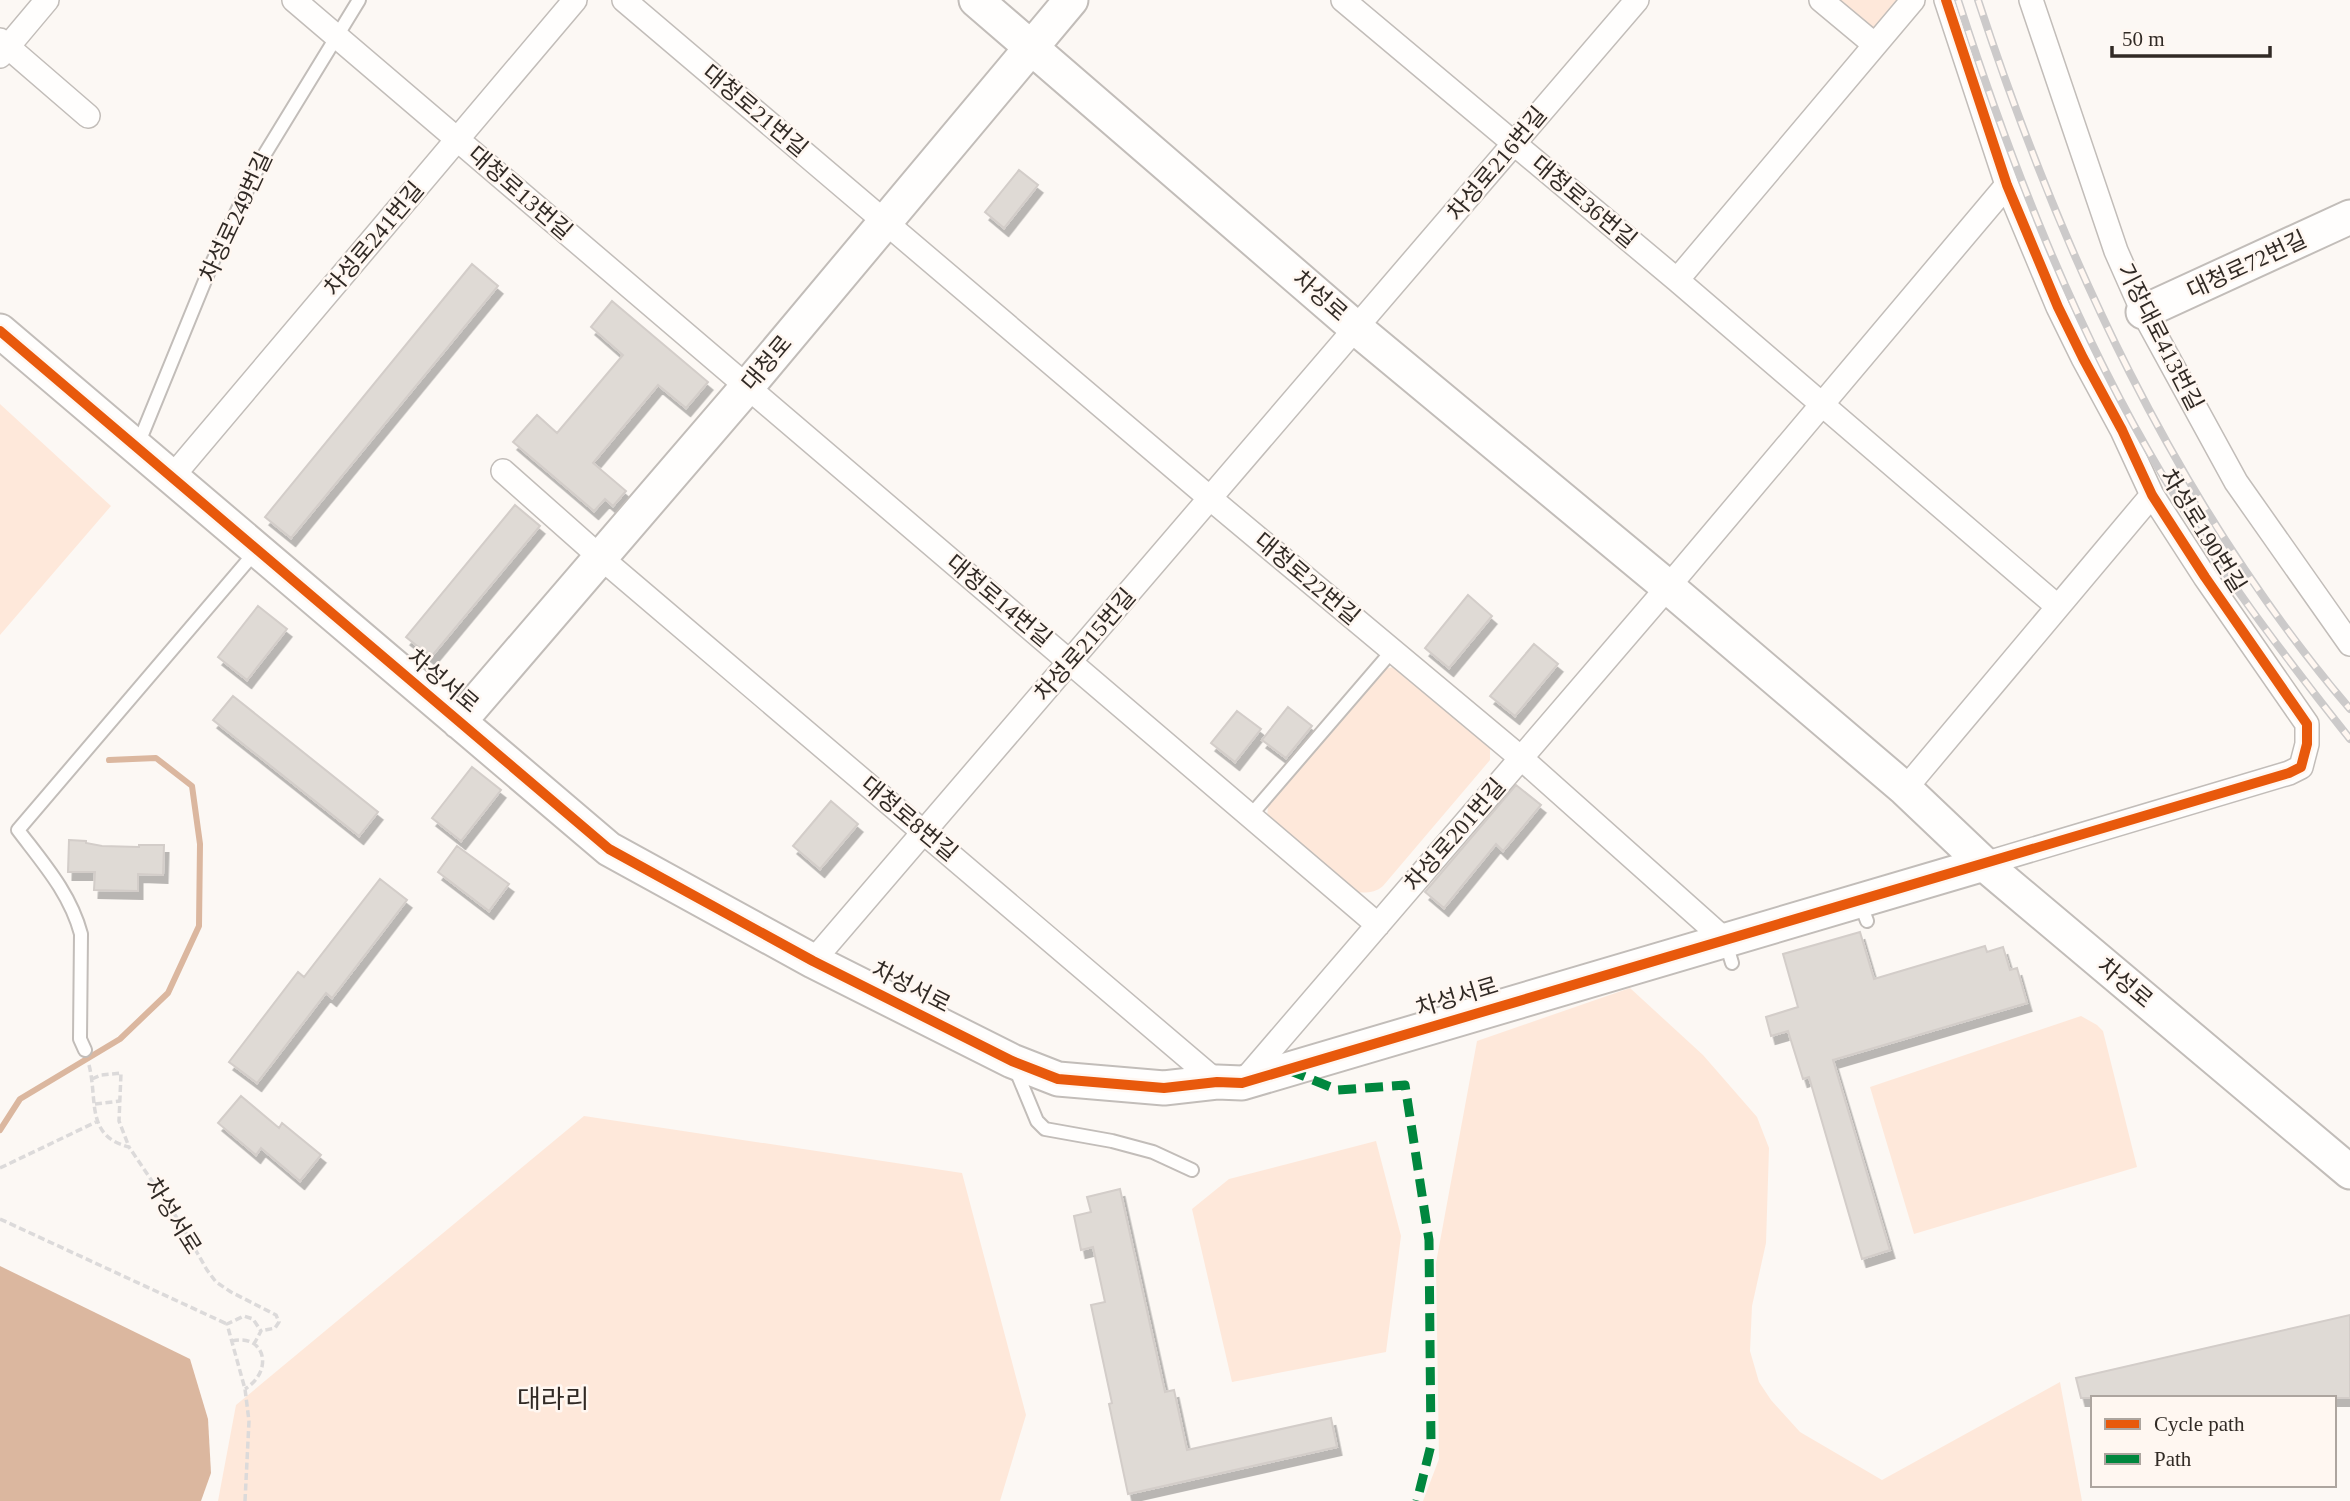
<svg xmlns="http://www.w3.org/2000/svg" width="2350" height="1501" viewBox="0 0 2350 1501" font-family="'Times New Roman','Noto Sans KR',serif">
<defs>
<filter id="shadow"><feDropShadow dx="4.5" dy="8" stdDeviation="0" flood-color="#0004"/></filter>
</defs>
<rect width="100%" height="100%" fill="#fcf8f4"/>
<!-- green -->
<path fill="#fee8da" d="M1829,0H1909L1880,34Z
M0,404L111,506L0,635Z
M1393,667L1490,746V760L1383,886C1375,893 1366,893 1355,892L1267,816L1269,798L1379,670Z
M1630,988L1703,1055L1757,1117L1769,1148L1766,1243L1752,1306L1750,1351L1759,1382L1771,1400L1800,1432L1882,1480L2060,1382L2082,1501H1423L1439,1459L1436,1263L1477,1041Z
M2081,1016L2097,1025L2103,1031L2137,1167L1914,1234L1870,1087Z
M584,1116L962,1173L1026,1415L1000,1501H218L236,1405Z
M1376,1141L1401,1236L1386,1352L1232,1382L1192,1209L1229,1179Z"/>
<!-- water -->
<path fill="#dbb79f" d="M0,1266L190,1359L208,1419L211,1473L201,1501H0Z"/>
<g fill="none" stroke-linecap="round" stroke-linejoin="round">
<!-- stream -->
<path stroke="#dbb79f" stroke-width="6" d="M0,1130L20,1099L120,1039L168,993L199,926L200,844L192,786L156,758L109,760"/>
</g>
<!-- building -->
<path fill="#dfdad5" stroke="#d3cdc9" stroke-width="2" filter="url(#shadow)" d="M1019,170L1038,185L1004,228L985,212Z
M472,264L498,286L291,538L265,517Z
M612,301L708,382L686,408L658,385L593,463L626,491L613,506L605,499L594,511L513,442L537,415L557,433L623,355L591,327Z
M515,505L540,526L431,657L406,637Z
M1468,595L1492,616L1449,668L1425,648Z
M258,606L287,629L247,680L218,657Z
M1534,644L1558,664L1515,716L1490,696Z
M233,696L378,812L359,836L213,720Z
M1288,707L1312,726L1286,758L1262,740Z
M1237,711L1261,729L1235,762L1211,743Z
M472,767L501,790L461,841L432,818Z
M1516,785L1541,805L1503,851L1496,844L1444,908L1425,892Z
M831,801L858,824L820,869L793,846Z
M69,840L86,841V843L102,846L139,847V845H164L163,875L138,874V891L94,890L95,872H68Z
M457,846L509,884L489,911L438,872Z
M380,879L407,900L332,998L326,993L257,1083L229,1062L298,972L304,977Z
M1860,932L1874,979L1985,946L1987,952L2003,947L2010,970L2017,968L2027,1003L1833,1060L1890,1250L1862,1259L1809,1077L1803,1079L1788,1031L1771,1036L1766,1017L1798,1007L1783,954Z
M241,1096L279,1128L282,1123L321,1155L300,1181L261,1148L256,1155L218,1123Z
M1120,1189L1165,1392L1174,1390L1187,1450L1331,1418L1337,1447L1128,1494L1109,1404L1112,1403L1091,1305L1105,1302L1093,1247L1081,1250L1074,1216L1091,1212L1087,1197Z
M2350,1315V1398H2081L2076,1378Z"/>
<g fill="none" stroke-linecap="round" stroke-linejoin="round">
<defs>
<path id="lane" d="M137,447L213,261L263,157L359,0
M1250,816L1392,651
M1859,900L1867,921
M1726,943L1732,963
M85,1050L80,1039L81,934C70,893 43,863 18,830L257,550
M1015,1068L1037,1121L1045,1129L1112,1141L1153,1152L1192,1170"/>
<path id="street" d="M294,0L1378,925
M624,0L1211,499L1521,758L1724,939
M1343,0L1677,280L2057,606
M1821,0L1875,45
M1946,0L2007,185L2058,307L2083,358L2122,430L2152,495L2205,577L2307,724V744L2301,767L2289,773L1984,864
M2031,0L2116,251L2143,312L2236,482L2350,644
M0,40L88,116
M0,56L47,0
M1677,280L1913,0
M503,471L600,557L1217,1082
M172,477L575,0
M1905,789L2152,495
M813,961L1637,0
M1242,1083L1668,587L2007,185"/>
<path id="secondary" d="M976,0L1357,329L1668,587L1905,789L1984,864L2350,1172
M2143,312L2350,217
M0,331L609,849L813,961L1012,1061L1058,1079L1164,1088L1217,1082L1242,1083L1984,864
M459,722L747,387L1071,0"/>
</defs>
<!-- lane casing -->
<use href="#lane" stroke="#c2bdb9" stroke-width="16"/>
<!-- street casing -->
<use href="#street" stroke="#c2bdb9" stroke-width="26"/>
<!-- secondary casing -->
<use href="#secondary" stroke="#c2bdb9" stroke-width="37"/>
<!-- path -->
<path stroke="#dcdada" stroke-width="3.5" stroke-dasharray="7 3.5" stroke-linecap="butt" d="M89,1065C98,1100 85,1136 129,1147L179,1221L207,1270L216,1282L231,1292L276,1315L279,1322L275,1328L261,1331
M92,1079L101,1075L121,1073L119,1121L129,1147
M95,1104L120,1101
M0,1168L96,1122
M0,1219L227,1324
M232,1341C264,1333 275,1370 245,1389
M245,1501L249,1421L245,1389L227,1324L244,1316L253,1319L261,1331L254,1344"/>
<!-- lane -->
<use href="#lane" stroke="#fffefd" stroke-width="12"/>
<!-- street -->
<use href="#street" stroke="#fffefd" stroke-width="23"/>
<!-- secondary -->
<use href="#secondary" stroke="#fffefd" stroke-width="33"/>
<defs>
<path id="rail" d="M1958,0C2012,166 2073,325 2163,476C2218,569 2283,654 2350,739
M1978,0C2062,255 2175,503 2350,709"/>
</defs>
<!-- rail casing -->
<use href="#rail" stroke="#cccaca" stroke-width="8"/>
<!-- rail -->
<use href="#rail" stroke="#fff7f1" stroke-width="5" stroke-dasharray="16" stroke-linecap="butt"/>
<!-- quiet -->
<path stroke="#00873e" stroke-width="9" stroke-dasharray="18 9" stroke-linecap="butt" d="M1288,1070L1338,1090L1405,1085L1429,1240L1431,1445L1417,1501"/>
<defs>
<path id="cycleway" d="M0,331L609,849L813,961L1012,1061L1058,1079L1164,1088L1217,1082L1242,1083L2289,773L2301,767L2307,744V724L2205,577L2152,495L2122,430L2083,358L2058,307L2007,185L1946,0"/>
</defs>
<!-- cycleway casing -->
<use href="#cycleway" stroke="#fff7f1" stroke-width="15"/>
<!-- cycleway -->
<use href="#cycleway" stroke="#e8590c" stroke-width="10"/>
</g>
<g text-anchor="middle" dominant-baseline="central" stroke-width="5" stroke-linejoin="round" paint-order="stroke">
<!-- street labels -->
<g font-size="23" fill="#312a25" stroke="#fff7f1">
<text transform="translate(755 111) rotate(40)">대청로21번길</text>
<text transform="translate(1497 164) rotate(-50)">차성로216번길</text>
<text transform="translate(520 193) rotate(41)">대청로13번길</text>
<text transform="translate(1584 202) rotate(40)">대청로36번길</text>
<text transform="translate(236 217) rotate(-65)">차성로249번길</text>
<text transform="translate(374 239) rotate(-50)">차성로241번길</text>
<text transform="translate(2247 265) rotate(-25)">대청로72번길</text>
<text transform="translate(1320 296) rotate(41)">차성로</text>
<text transform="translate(2160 337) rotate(63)">기장대로413번길</text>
<text transform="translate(767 363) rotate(-50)">대청로</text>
<text transform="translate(2203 531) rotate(58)">차성로190번길</text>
<text transform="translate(1307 579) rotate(40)">대청로22번길</text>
<text transform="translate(999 601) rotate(40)">대청로14번길</text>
<text transform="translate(1085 645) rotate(-49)">차성로215번길</text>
<text transform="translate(443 681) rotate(40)">차성서로</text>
<text transform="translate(909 819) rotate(40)">대청로8번길</text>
<text transform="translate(1455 835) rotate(-49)">차성로201번길</text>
<text transform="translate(2125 983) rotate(40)">차성로</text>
<text transform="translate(911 987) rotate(27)">차성서로</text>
<text transform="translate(1457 997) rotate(-17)">차성서로</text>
<text transform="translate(173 1216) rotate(58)">차성서로</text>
</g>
<!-- quarter labels -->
<g font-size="26" fill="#312a25" stroke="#fff7f1">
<text x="553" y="1399">대라리</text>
</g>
</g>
<!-- legend -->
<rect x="2091" y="1396" width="245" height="91" fill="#fff7f1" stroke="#ada59f" stroke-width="2"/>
<rect x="2105" y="1419" width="35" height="10" fill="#e8590c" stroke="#ada59f" stroke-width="2"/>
<text x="2154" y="1431" font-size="21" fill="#312a25">Cycle path</text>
<rect x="2105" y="1454" width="35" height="10" fill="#00873e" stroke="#ada59f" stroke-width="2"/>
<text x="2154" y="1466" font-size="21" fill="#312a25">Path</text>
<!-- scale -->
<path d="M2112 46v10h158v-10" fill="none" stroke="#312a25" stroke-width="3.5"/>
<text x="2122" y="46" font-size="21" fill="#312a25" stroke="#fff7f1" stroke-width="5" paint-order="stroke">50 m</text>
</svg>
